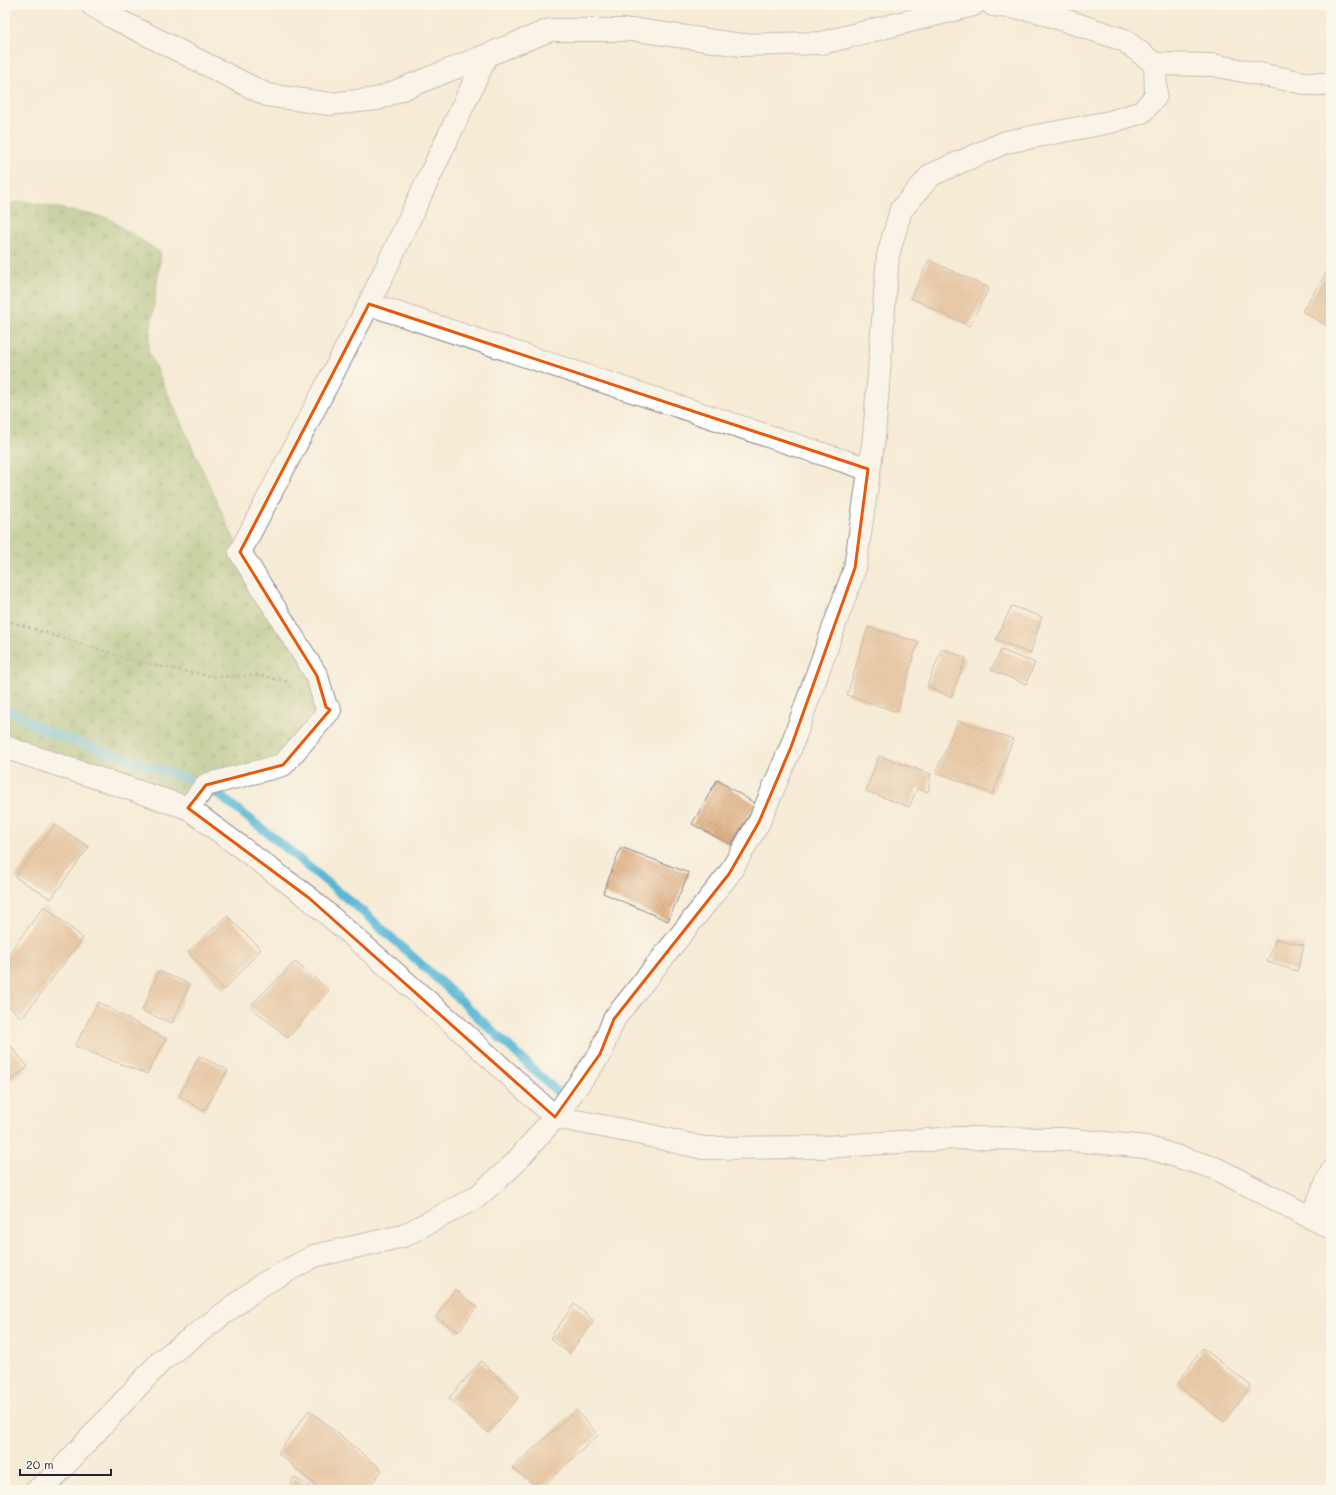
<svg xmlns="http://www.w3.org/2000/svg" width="1336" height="1495" viewBox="0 0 1336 1495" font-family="Mali,sans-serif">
<defs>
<pattern id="forest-firs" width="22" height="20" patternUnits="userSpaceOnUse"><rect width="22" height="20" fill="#95b467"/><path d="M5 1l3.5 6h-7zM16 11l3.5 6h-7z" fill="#799256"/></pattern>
<pattern id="building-hatch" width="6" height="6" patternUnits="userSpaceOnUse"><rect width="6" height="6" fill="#dca472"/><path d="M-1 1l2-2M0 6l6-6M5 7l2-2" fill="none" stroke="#b2855f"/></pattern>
</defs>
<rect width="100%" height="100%" fill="#fbf7ec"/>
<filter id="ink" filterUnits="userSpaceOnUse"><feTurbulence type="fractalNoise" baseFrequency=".025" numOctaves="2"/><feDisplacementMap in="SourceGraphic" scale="8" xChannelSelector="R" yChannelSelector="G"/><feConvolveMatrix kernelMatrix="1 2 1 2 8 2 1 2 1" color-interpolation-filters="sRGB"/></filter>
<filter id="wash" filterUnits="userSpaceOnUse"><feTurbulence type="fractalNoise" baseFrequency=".012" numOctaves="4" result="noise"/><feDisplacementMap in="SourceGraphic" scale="16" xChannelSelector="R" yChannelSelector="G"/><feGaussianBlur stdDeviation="0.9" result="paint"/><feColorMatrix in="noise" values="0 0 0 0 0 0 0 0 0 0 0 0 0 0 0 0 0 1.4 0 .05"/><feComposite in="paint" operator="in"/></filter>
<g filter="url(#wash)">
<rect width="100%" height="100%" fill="#f6ebd5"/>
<!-- forest -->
<path fill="url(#forest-firs)" stroke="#5c6b51" d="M23,201L108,218L161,253L148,350L240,552L326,707L283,765L206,785L188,808L5,746V205Z"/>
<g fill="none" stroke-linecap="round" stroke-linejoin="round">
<!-- stream -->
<path stroke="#58b7d6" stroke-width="9" d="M5,708L48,732L206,785L274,838L369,917L445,986L567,1101"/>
</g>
<g id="blocks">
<!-- building -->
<path fill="url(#building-hatch)" d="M929,260L989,288L969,326L911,298Z
M1331,265V328L1302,311Z
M1012,606L1042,617L1030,654L996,639Z
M868,627L918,642L897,712L847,695Z
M942,649L966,658L951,697L927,686Z
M1001,650L1035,663L1026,684L991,670Z
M958,721L1013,739L993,794L936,772Z
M879,756L931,774L928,792L917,789L909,807L866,791Z
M717,780L756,804L731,845L692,824Z
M55,825L89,847L51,899L15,877Z
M621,847L689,873L668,921L603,893Z
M44,906L83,938L22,1018L5,1003V959Z
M227,916L261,949L224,990L188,952Z
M1276,939L1304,945L1297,971L1267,962Z
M295,962L329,990L288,1038L250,1006Z
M159,971L190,984L172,1023L142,1011Z
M98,1002L166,1039L147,1074L75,1046Z
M5,1039L28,1067L7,1083L5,1081Z
M199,1056L228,1070L204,1111L179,1096Z
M455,1289L477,1307L458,1332L436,1317Z
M574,1304L594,1321L569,1353L550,1338Z
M1203,1348L1251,1386L1224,1422L1177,1384Z
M481,1361L518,1398L488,1433L449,1398Z
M309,1410L382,1470L367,1490H321L278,1453Z
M576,1410L598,1435L540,1489L512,1468Z
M294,1477L314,1490H289Z"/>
</g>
</g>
<g filter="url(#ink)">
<use href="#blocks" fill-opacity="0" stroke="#8c8688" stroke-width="1"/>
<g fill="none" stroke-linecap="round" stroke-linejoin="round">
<defs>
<path id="minor" d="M92,5L110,16L267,95L330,104L377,99L550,30H637L741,45L822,43L973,5
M993,5L1034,10L1124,40L1155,64L1213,65L1310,84H1331
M369,304L868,469
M5,746L13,750L188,808L309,898L457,1027L555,1117L643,1134L703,1148L825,1147L957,1138L1063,1139L1146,1147L1215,1168L1331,1228
M188,808L206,785L283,765L330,710L326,707L317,676L240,552L369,304L487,55
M1311,1218L1331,1172
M37,1490L54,1477L162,1360L263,1284L314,1256L403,1236L477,1197L513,1165L555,1117L600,1054L614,1019L729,874L759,822L791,747L855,568L874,437L888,255L901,210L931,175L1006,142L1110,122L1142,112L1156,96L1155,64"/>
</defs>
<!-- minor casing -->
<use href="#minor" stroke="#8c8688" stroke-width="24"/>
<!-- path -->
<path stroke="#8c8688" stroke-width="2.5" stroke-dasharray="3 3" stroke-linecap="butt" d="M5,620L135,661L214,677L257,675L289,682"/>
<!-- minor -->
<use href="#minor" stroke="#fff" stroke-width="22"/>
</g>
</g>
<!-- marked area -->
<path d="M0 0H1336V1495H0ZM369,304L868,469L855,568L791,747L759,822L729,874L614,1019L600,1054L555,1117L309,898L188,808L206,785L283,765L330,710L326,707L317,676L240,552Z" fill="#f6ebd5" fill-opacity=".55" fill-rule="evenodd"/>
<path fill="none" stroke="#e8590c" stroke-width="3" stroke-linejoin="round" d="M369,304L868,469L855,568L791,747L759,822L729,874L614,1019L600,1054L555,1117L309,898L188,808L206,785L283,765L330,710L326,707L317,676L240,552Z"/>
<!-- margin -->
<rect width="1336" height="1495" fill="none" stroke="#fbf7ec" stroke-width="20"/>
<!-- scale -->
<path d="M20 1469v6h91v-6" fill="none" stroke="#22223b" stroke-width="2"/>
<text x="26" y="1469" font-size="12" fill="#22223b" stroke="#fbf7ec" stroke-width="3" paint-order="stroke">20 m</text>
</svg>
